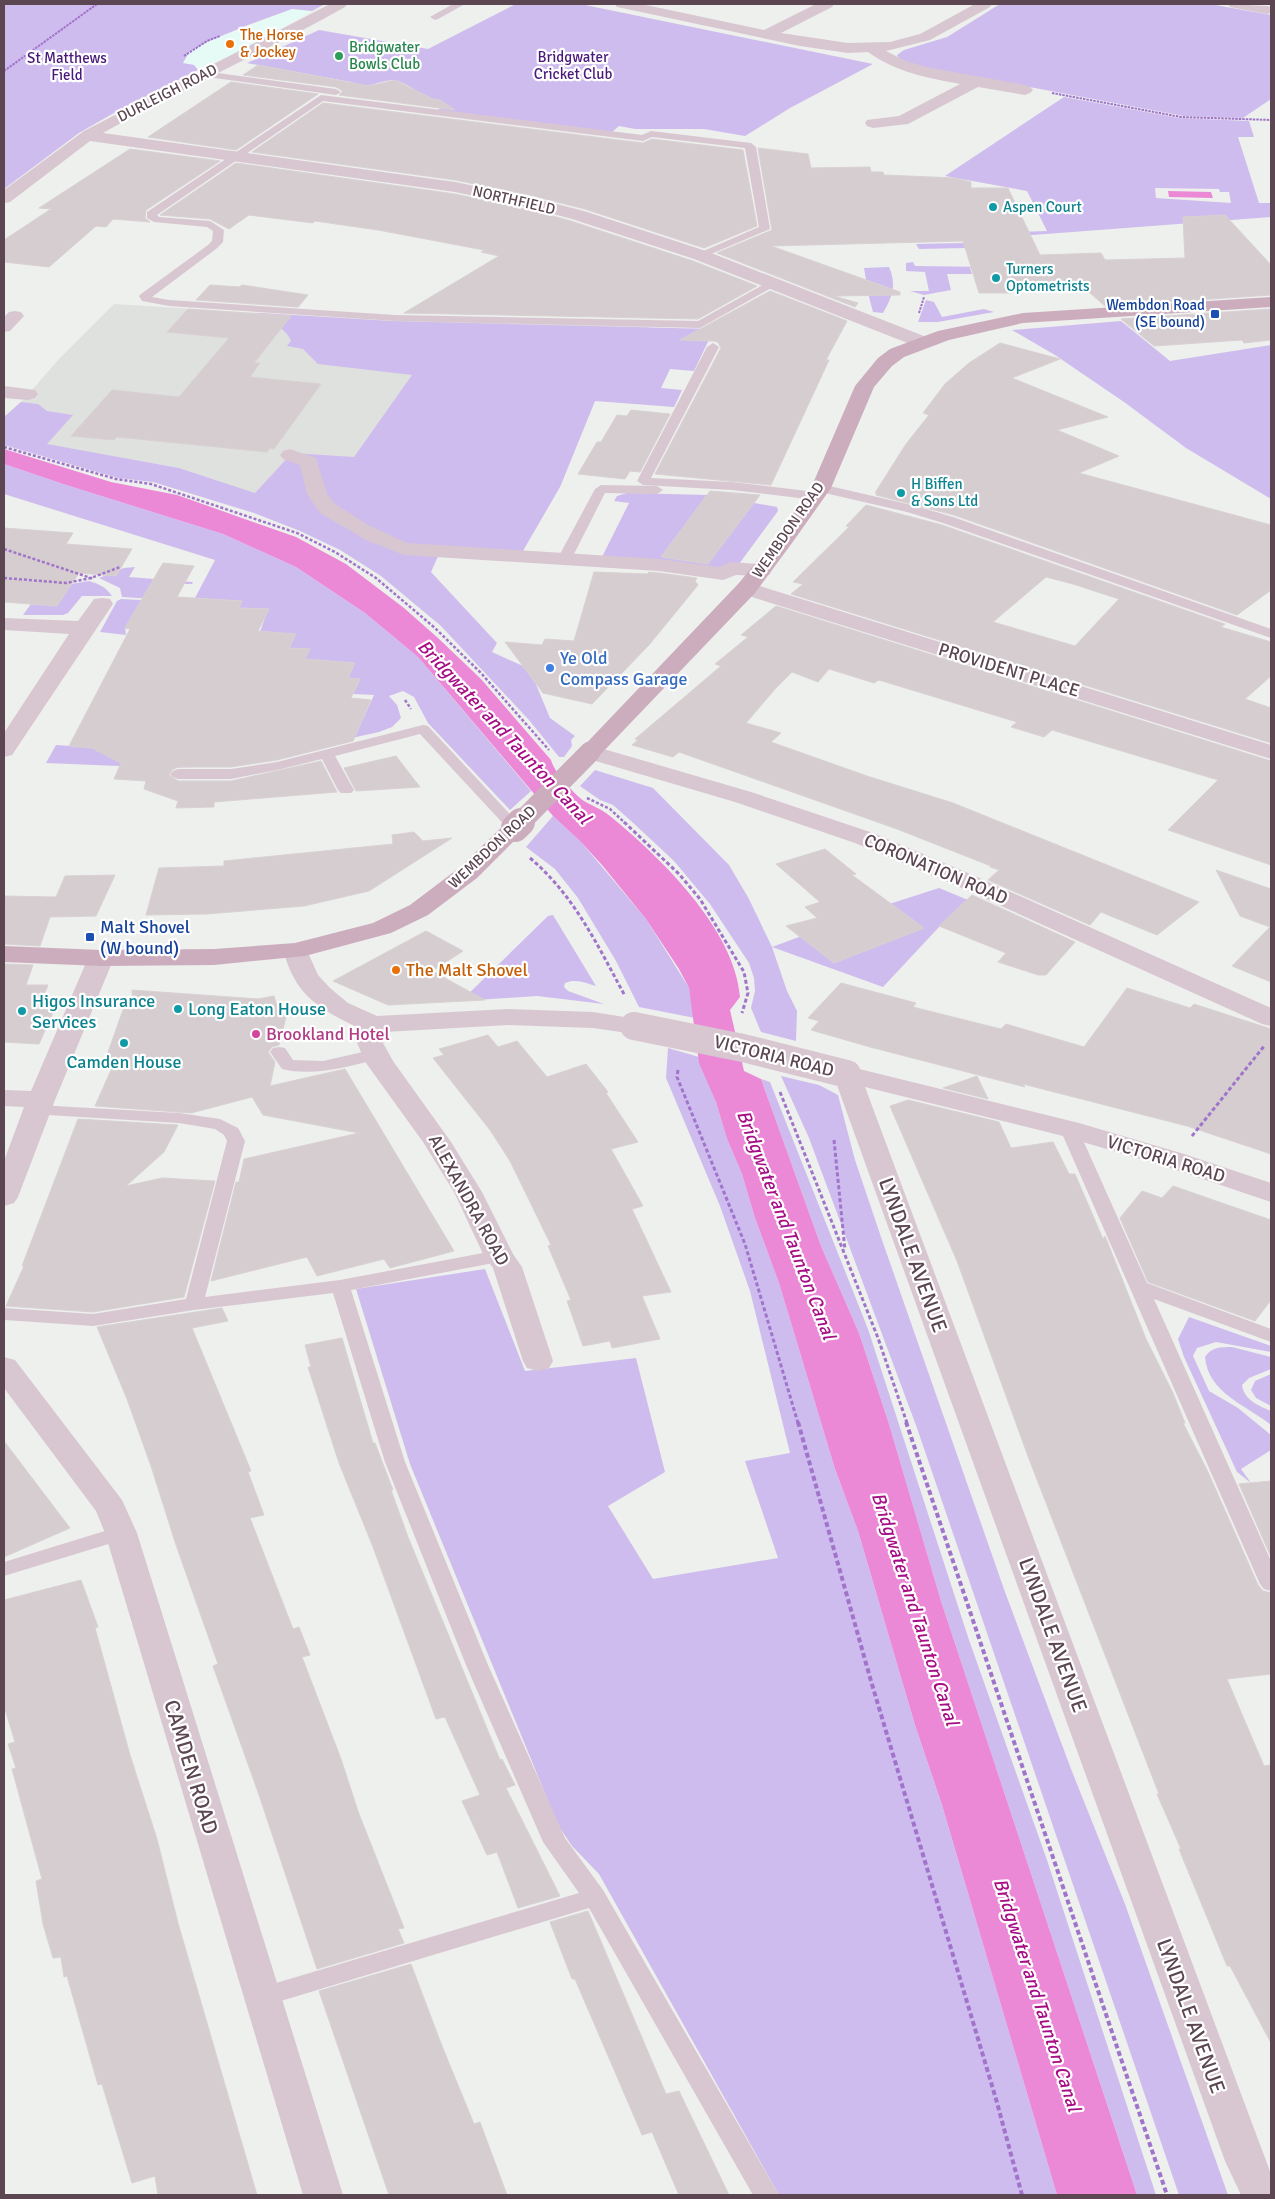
<svg xmlns="http://www.w3.org/2000/svg" width="1275" height="2199" viewBox="0 0 1275 2199" font-family="Signika,sans-serif">
<rect width="100%" height="100%" fill="#edf0ed"/>
<!-- commercial -->
<path fill="#e6fbf5" d="M292,9L312,11L251,46L198,70L194,65L183,63L189,52L209,41Z"/>
<!-- education -->
<path fill="#dfe1de" d="M114,304L392,321L650,326L595,401L560,487L272,499L179,468L4,437V417L24,399L59,359Z"/>
<!-- green -->
<path fill="#cfbcee" fill-rule="evenodd" d="M4,4H325L312,11L292,9L248,25L209,41L189,52L183,63L194,65L198,70L119,110L79,133L4,189Z
M516,4H580L873,64L790,108L745,136L704,129H635L619,126L612,132L438,110L445,104L440,100L426,99C421,93 401,80 393,80C376,81 368,91 351,82L247,63L319,30L428,49Z
M1000,4H1210L1271,15V99L1243,118L1184,116L912,65L900,60L897,55L904,50L947,37Z
M1064,97L1179,118L1249,121L1254,137H1238L1259,203H1271V217L1006,237L1013,232L1047,231L1027,191L945,176ZM1155,188L1219,189L1220,192H1229L1231,203L1156,198Z
M964,243L967,248L919,249L916,244Z
M913,262L915,266L989,267L970,268L972,274H947L951,290L924,295L910,291H929L925,272L906,271V263Z
M889,267C897,285 892,297 883,313L873,312L868,293L884,286L866,280L864,268Z
M926,300L934,302L942,317L984,309L994,312L938,322H918Z
M259,313L392,321L714,329L694,371L670,369L661,388L682,390L674,407L595,401L560,487L520,556L439,554L431,572L497,643L492,652L523,666L535,682L550,718L575,736L571,740L572,746L564,757H559L529,720L441,626L381,576L340,550L300,531L254,513L153,482L118,478L4,445V417L21,402L38,404L47,411L73,415L47,444L179,468L255,493L292,453L354,457L412,375L318,364L303,349L287,346L291,341C286,328 271,322 259,318Z
M1121,321L1170,361L1271,345V499L1186,448L1124,402L1055,355L1012,330Z
M4,464L63,484L223,534L296,567L365,613L418,657L531,791L510,810L428,723L414,697L403,691L389,696L397,705L401,718L392,727L379,732L224,766L167,768L46,763L56,745L158,752L318,731L356,734L374,695L353,694L360,679L348,678L355,663L318,660L303,664L309,649L289,648L260,632L268,609L239,608L241,601L195,598L215,560L4,494Z
M627,493L709,495L777,507L778,511L739,564L718,571L601,559L629,503L614,501L617,496Z
M135,567L129,577L193,582L192,584H178L170,600L122,597L120,588L99,578L124,568Z
M89,581C99,584 106,587 112,596H82L68,613L63,615H23L31,604L57,606L68,589L65,585Z
M121,599L142,600L125,628L126,635L100,632L117,601Z
M595,770L653,788L729,865L749,899L772,947L877,908L939,888L968,900L940,926L883,987L772,947L787,991L797,1011L796,1041L761,1032L751,1008L755,991L754,978L749,963L710,904L674,861L630,820L613,805L600,800L580,786Z
M553,816L581,842L646,919L689,988L695,1018L639,1007L616,961L578,898L555,869L526,847Z
M553,915L596,986C586,983 576,978 565,983L564,987L568,991L604,1004L537,996L461,1001L548,916Z
M668,1048L699,1057L700,1063L716,1102L727,1139L742,1174L755,1218L779,1283L835,1469L858,1531L915,1725L942,1805L1057,2195H779L599,1874L572,1846L558,1825L410,1464L356,1289L485,1269L525,1371L636,1358L665,1472L608,1506L653,1579L778,1558L745,1461L790,1453L750,1291L720,1206L666,1078Z
M781,1076L819,1085L838,1095L855,1160L882,1240L1005,1592L1071,1769L1125,1904L1228,2195H1179L917,1428L809,1138Z
M761,1079L770,1082L868,1329L969,1640L1047,1860L1156,2195H1137L941,1601L889,1424L859,1333L821,1246Z
M1189,1317L1271,1346V1352L1216,1342L1197,1348L1193,1356L1209,1391L1238,1408L1271,1435V1450L1241,1469L1251,1483L1237,1472L1184,1357L1178,1339Z
M1232,1347L1271,1357V1369L1249,1378L1242,1385C1244,1400 1259,1406 1271,1411V1425C1246,1405 1208,1393 1205,1357C1211,1347 1221,1347 1232,1347Z
M1271,1374V1406L1256,1398L1251,1390L1255,1381Z"/>
<!-- water -->
<path fill="#eb89d6" d="M1168,191L1211,192L1213,198L1169,197Z
M4,449L111,482L177,495L296,537L346,564L404,608L438,638L481,679L551,760C554,772 573,793 584,801C592,806 600,808 610,816C660,857 735,929 740,997L730,1010L744,1071L761,1079L821,1246L859,1333L889,1424L941,1601L1137,2195H1057L942,1805L915,1725L858,1531L835,1469L779,1283L755,1218L742,1174L727,1139L716,1102L699,1063L689,988L679,969L646,919L602,865L581,842L553,816L418,657L365,613L296,567L223,534L63,484L4,464Z"/>
<!-- building -->
<path fill="#d5cdcf" stroke="#d9d1d4" fill-rule="evenodd" d="M258,65L369,86L395,80L435,100H440L455,110L339,95L343,91L336,87L243,75Z
M231,82L318,94L236,150L148,137Z
M323,103L643,143L652,139L743,150L757,226L704,248L585,209L533,196L455,180L252,152Z
M758,148L808,154L811,168L870,167L871,172H883L884,175L955,178L971,182V188H1008L1040,255L1101,253L1105,260L1185,258L1183,217L1225,215L1271,265V295L1105,306L1082,286L1010,287L1012,293H979L963,241L771,246L900,292V295L834,296L858,303L855,307L717,253L772,230Z
M130,149L220,161L146,210L145,218L150,222L113,219L106,227L96,226L49,267L4,262V240L51,209L39,208Z
M236,163L455,194L531,210L571,221L693,261L757,286L698,319L404,313L499,256L481,252L484,250L378,230L315,221L313,223L249,215L229,229L210,219L160,215Z
M210,285L239,287L242,285L308,295L298,307L196,300Z
M770,291L847,321L826,360H829L771,485L655,474L721,348L718,342L714,341L680,340Z
M188,309L291,316L254,363H260L250,377L321,384L274,449L270,448L267,452L117,437L114,440L71,436L112,390L179,397L229,338L167,332Z
M1271,309V340L1244,343L1242,340L1154,346L1121,319Z
M1000,343L1060,359L1012,378L1108,417L1057,430L1119,456L1079,473L1271,525V590L1237,615L954,515L876,495L877,493H875L906,444L929,415L923,413L945,384L969,363Z
M631,410L670,414L640,472L630,471L625,479L578,474L597,442H601L617,415L627,416Z
M710,491L760,495L708,564L661,557Z
M866,505L942,525L1225,624L1221,627L1271,642V676L1245,699L1271,708V743L791,594L803,584L793,582L849,527L846,526ZM1046,577L1073,584L1119,599L1075,646L993,622Z
M4,528L73,533L66,544L132,549L116,576L79,573L57,606L4,602Z
M163,563L194,566L177,597L242,601L239,608L269,609L258,631L296,634L289,648L310,649L305,659L355,663L348,678L360,679L351,698L371,700L353,741L277,760L231,767H178L172,770L169,775L178,781H231L321,761L337,792L214,802V807L176,808L178,801L144,789L146,781L114,779L121,763L92,748L69,746L130,629L125,628Z
M594,572L647,574L649,572L659,573L697,578L695,581L698,585L649,645L592,704L543,693L505,642L542,645L545,639L574,641Z
M776,606L1271,761V865L1168,830L1218,780L1052,730L1044,737L1011,727L1017,722L879,680L874,683L829,669L818,682L792,672L776,688L746,723L781,733L771,742L867,776L953,803L1199,902L1157,935L1101,912L1090,925L988,880L999,870L990,867L991,866L897,829L679,752L673,757L632,745L638,740L635,739L721,666L715,664L748,637L741,635Z
M396,756L420,787L356,791L344,768Z
M414,832L423,841L452,838L369,891L304,906L207,914L146,915L159,868L224,866V861L393,844L392,835Z
M825,849L856,874L852,875L924,928L834,963L786,926L817,918L805,907L820,902L776,864Z
M1216,870L1271,889V982L1232,966L1270,927L1240,916Z
M115,875L96,916L50,917L40,946L4,944V896L56,897L65,876Z
M972,895L1075,942L1046,975H1038L998,962L1006,953L939,926Z
M426,931L463,951L432,971L485,1000L388,1005L333,981Z
M4,964L33,965L26,985H48L40,1005L56,1006L39,1044L4,1042Z
M841,983L916,1003L913,1007L1001,1029L1006,1024L1084,1047L1127,988L1190,1008L1194,1004L1271,1029V1154L1187,1126L1023,1084L1025,1087L870,1047L811,1030L819,1021L808,1018Z
M132,990L258,999L274,996L279,1013H287L279,1045L272,1047L268,1052L275,1062L270,1086L345,1069L454,1251L390,1268L384,1259L317,1276L307,1257L211,1281L236,1182H239L244,1159L359,1133L263,1115L252,1097L191,1113L95,1106L115,1061H105L125,1004H133Z
M488,1035L498,1047L517,1041L547,1077L586,1064L608,1092L606,1093L638,1142L611,1149L643,1206L632,1209L671,1292L642,1296L660,1339L612,1348L610,1341L583,1346L567,1301L571,1300L548,1246L551,1245L510,1161L490,1130L433,1058L444,1055L439,1049Z
M977,1076L988,1099L943,1088Z
M908,1100L999,1122L1011,1148L1053,1142L1069,1174H1075L1103,1239L1105,1236L1146,1339L1173,1393L1185,1423H1183L1208,1472L1258,1585L1263,1591L1271,1593V1674L1227,1679L1264,1766L1271,1765V2043L1230,1966H1227L1179,1849H1181L1157,1794H1159L1029,1459L957,1261L890,1106Z
M78,1119L178,1125L164,1152L126,1186L162,1178L215,1181L184,1297L93,1312L6,1306L24,1266H22Z
M1173,1186L1271,1220V1300L1255,1321L1148,1282L1120,1218L1142,1191L1162,1198Z
M222,1308L228,1321L192,1328L251,1471L248,1472L264,1515L250,1518L293,1629L299,1627L310,1655L302,1657L341,1759L359,1814L404,1928L398,1929L404,1943L317,1969L259,1795L213,1666L218,1664L175,1542L151,1466L127,1399L97,1327Z
M342,1338L373,1443H375L393,1490H391L408,1537L500,1760L502,1759L515,1785L506,1788L560,1896L518,1908L497,1852L487,1855L462,1801L480,1795L445,1717L436,1719L373,1547L339,1463L308,1367H311L305,1345Z
M4,1441L70,1528L4,1557Z
M1271,1481V1557L1239,1484Z
M81,1580L98,1627L95,1628L130,1755L157,1839L178,1923L257,2195H158L155,2176L132,2183L102,2084L98,2085L67,1976L64,1977L61,1957L53,1958L43,1924L36,1881L42,1879L12,1769L16,1768L8,1744L15,1742L4,1706V1600Z
M588,1911L666,2094L679,2091L729,2195H679L652,2132L642,2135L575,1979H572L550,1922Z
M411,1964L442,2046L474,2124L480,2122L507,2195H389L319,1991Z"/>
<g fill="none" stroke-linecap="round" stroke-linejoin="round">
<!-- path-far3 -->
<path stroke="#a074cb" stroke-width="2" stroke-dasharray="2.5 1" stroke-linecap="butt" d="M184,56L207,41L220,36
M4,71L97,4
M1052,93L1181,117L1271,120
M919,313L924,297"/>
<!-- path-far2 -->
<path stroke="#a074cb" stroke-width="2.5" stroke-dasharray="3 2" stroke-linecap="butt" d="M4,447L116,479L151,484L297,533L335,552L376,578L435,628L481,673L549,750
M4,549L94,579
M4,578L66,583L91,578L120,567
M405,700L411,709
M587,798L610,809L625,823"/>
<!-- path-far1 -->
<path stroke="#a074cb" stroke-width="3" stroke-dasharray="4 2.5" stroke-linecap="butt" d="M624,822L679,874L700,899L744,972L748,993L742,1013
M530,858C574,895 598,946 625,996
M678,1070L677,1077L745,1244L798,1423
M780,1092L878,1338L907,1423
M1192,1136L1265,1045
M834,1140L845,1250"/>
<!-- path -->
<path stroke="#a074cb" stroke-width="4" stroke-dasharray="5 3" stroke-linecap="butt" d="M798,1422L871,1681L996,2099L1022,2195
M906,1422L1167,2195"/>
<!-- service -->
<path fill="#d8c7d0" fill-rule="evenodd" d="M453,4H465L438,19L435,20L430,17Z
M203,71L336,89L341,92L336,95L200,76L198,74Z
M321,95L642,135L651,131L751,143L756,147L770,229L704,257H696L694,255L759,227L745,148L652,137L643,141L323,101L157,215L159,217L210,221L224,230L223,242L216,249L152,297L169,300L395,315L698,321L770,281H778L780,283L700,328L395,321L169,306L142,301L139,296L141,294L208,245L212,241L213,231L207,227L154,222L147,218V212Z
M713,343L719,347L651,478L732,482L815,492L820,493L821,496L820,499L815,500L732,490L643,485L637,481L707,347Z
M821,484L916,506L953,517L1271,629V638L943,523L907,512L816,491L815,488Z
M601,485L657,486L663,490L657,494L605,493L574,554L572,557H562L560,554L595,489Z
M423,725L428,726L520,825L523,828L520,831H510L420,734L335,756L354,790L351,793H341L338,790L322,759L277,770L231,779H178L173,777L170,774L173,771L178,769H231L277,762Z
M279,1047L285,1048L293,1060L323,1061L376,1049L382,1050L385,1054L382,1058C350,1066 315,1077 282,1069L270,1052L273,1048Z
M37,1105L179,1113L220,1119L238,1128L245,1141L205,1297L340,1280L499,1250L506,1252L508,1256L506,1260L499,1262L351,1290L405,1462L488,1665L565,1838L603,1890L779,2195H753L589,1908L261,2007L252,2004L249,1997L252,1990L579,1893L543,1842L466,1665L385,1462L333,1293L194,1310L93,1326L4,1320V1308L93,1314L186,1299L227,1141L224,1135L215,1129L179,1123L31,1114L28,1110L31,1106Z
M1069,1124L1075,1125L1078,1129L1147,1283L1271,1329V1342L1154,1299L1271,1561V1591L1264,1589L1260,1584L1060,1129L1063,1125Z
M121,1526L128,1528L131,1533L128,1538L4,1576V1562Z"/>
<!-- pedestrian -->
<path fill="#d8c7d0" fill-rule="evenodd" d="M290,449L316,458L327,494L335,504L368,525L407,543L659,559L719,567L731,562L769,565L772,570L769,575L761,576L736,575L723,580L659,571L404,555L366,540L320,513L307,494L300,465L283,459L280,455L283,451Z"/>
<!-- minor -->
<path fill="#d8c7d0" fill-rule="evenodd" d="M330,4H347L345,7C266,52 182,88 103,133L455,182L533,198L584,211L706,251L929,338L931,342L929,346L922,348L915,346L694,259L572,219L531,208L455,192L90,141L10,202L4,203V190L84,131Z
M615,4H641L764,30L816,4H834L832,7L781,33L848,43L890,42L920,34L975,4H992L990,7L930,40L886,51L906,61L926,67L1025,85L1030,87L1033,90L1030,93L1025,95L978,87L908,124L873,128L867,126L865,123L867,120L899,116L960,84C928,78 895,72 868,52L848,53L800,46L622,8L617,7Z
M1228,4L1267,6L1271,7V13L1267,14L1235,8L1230,7Z
M15,311L21,312L24,316L10,331L4,332V317L9,312Z
M4,386L35,390L38,394L35,398L28,400L4,398Z
M747,582L1271,745V759L739,593L736,588L739,583Z
M102,598L110,599L113,604L12,755L4,757V733L69,634L4,630V618L78,621L94,599Z
M590,745L751,792L873,833L975,876L1271,1008V1026L1262,1024L957,886L855,843L735,802L582,757L578,752L582,747Z
M296,943L305,946L318,975L330,988L348,1003L377,1016L508,1009L593,1012L643,1020L647,1026L643,1032L634,1034L593,1028L508,1025L385,1032L383,1043L393,1061L451,1142L482,1192L513,1254L522,1267L553,1361L549,1368L538,1371L527,1368L523,1361L493,1268L484,1256L454,1192L423,1142L366,1063L357,1043L359,1028C334,1016 306,1003 293,976C289,969 286,959 283,951L287,946Z
M101,950L110,953L114,958L55,1100L18,1197L14,1203L4,1206V1161L24,1107L4,1106V1090L31,1091L88,958L92,953Z
M847,1066L1079,1123L1184,1154L1271,1183V1202L1164,1166L1059,1135L865,1087L1271,2174V2195H1241L1225,2161L833,1074L837,1068Z
M4,1357L15,1360L122,1500L137,1533L343,2195H303L105,1533L96,1511L4,1388Z"/>
<!-- primary -->
<path fill="#ccadbd" fill-rule="evenodd" d="M1271,297V307L1023,323L949,340L904,357L892,366L874,387L831,488L792,543L755,593L598,757L590,759L582,757L578,752L739,583L778,535L811,488L855,386L878,358L890,349L938,331L1023,313Z
M515,821L524,823L527,828L477,878L428,915L391,933L305,956L214,965L101,966L4,962V946L101,950L214,949L295,943L373,923L410,905L459,868L506,823Z"/>
<!-- minor-bridge -->
<path stroke="#d8c7d0" stroke-width="28" d="M634,1026L743,1048L847,1074"/>
<!-- primary-bridge-far1 -->
<path stroke="#ccadbd" stroke-width="21" d="M520,823L590,752"/>
<!-- primary-bridge -->
<path stroke="#ccadbd" stroke-width="28" d="M515,828L521,822"/>
</g>
<!-- markers -->
<g fill="#e8710a" stroke="#fff" stroke-width="2">
<circle cx="230" cy="44" r="5"/>
<circle cx="396" cy="970" r="5"/>
</g>
<circle fill="#2e9e5b" stroke="#fff" stroke-width="2" cx="339" cy="56" r="5"/>
<g fill="#0f9aa8" stroke="#fff" stroke-width="2">
<circle cx="993" cy="207" r="5"/>
<circle cx="996" cy="278" r="5"/>
<circle cx="901" cy="493" r="5"/>
<circle cx="178" cy="1009" r="5"/>
<circle cx="22" cy="1011" r="5"/>
<circle cx="124" cy="1043" r="5"/>
</g>
<g fill="#1a4fb4" stroke="#fff" stroke-width="2">
<rect x="1210" y="309" width="10" height="10" rx="2.5"/>
<rect x="85" y="932" width="10" height="10" rx="2.5"/>
</g>
<circle fill="#3f7fe0" stroke="#fff" stroke-width="2" cx="550" cy="668" r="5"/>
<circle fill="#d1479c" stroke="#fff" stroke-width="2" cx="256" cy="1034" r="5"/>
<g text-anchor="middle" dominant-baseline="central" stroke-width="4.5" stroke-linejoin="round" paint-order="stroke">
<!-- far-food labels -->
<g font-size="15" fill="#c56008" stroke="#fff" text-anchor="start">
<text x="240" y="35">The Horse<tspan x="240" dy="17">&amp; Jockey</tspan></text>
</g>
<!-- far-leisure labels -->
<g font-size="15" fill="#27864d" stroke="#fff" text-anchor="start">
<text x="349" y="47">Bridgwater<tspan x="349" dy="17">Bowls Club</tspan></text>
</g>
<!-- far-park labels -->
<g font-size="15" fill="#49187b" stroke="#fff">
<text x="573" y="57">Bridgwater<tspan x="573" dy="17">Cricket Club</tspan></text>
<text x="67" y="58">St Matthews<tspan x="67" dy="17">Field</tspan></text>
</g>
<!-- far-street labels -->
<g font-size="15" fill="#5b4651" stroke="#fff">
<text transform="translate(167 93) rotate(-27)">DURLEIGH ROAD</text>
<text transform="translate(514 200) rotate(13)">NORTHFIELD</text>
<text transform="translate(788 530) rotate(-55)">WEMBDON ROAD</text>
<text transform="translate(492 847) rotate(-43)">WEMBDON ROAD</text>
</g>
<!-- far-culture labels -->
<g font-size="15" fill="#0d838f" stroke="#fff" text-anchor="start">
<text x="1003" y="207">Aspen Court</text>
<text x="1006" y="269">Turners<tspan x="1006" dy="17">Optometrists</tspan></text>
<text x="911" y="484">H Biffen<tspan x="911" dy="17">&amp; Sons Ltd</tspan></text>
</g>
<!-- far-transit labels -->
<g font-size="15" fill="#164399" stroke="#fff" text-anchor="end">
<text x="1205" y="305">Wembdon Road<tspan x="1205" dy="17">(SE bound)</tspan></text>
</g>
<!-- shop labels -->
<g font-size="18" fill="#366cbe" stroke="#fff" text-anchor="start">
<text x="560" y="658">Ye Old<tspan x="560" dy="21">Compass Garage</tspan></text>
</g>
<!-- street labels -->
<g font-size="18" fill="#5b4651" stroke="#fff">
<text transform="translate(1009 670) rotate(17)">PROVIDENT PLACE</text>
<text transform="translate(936 869) rotate(23)">CORONATION ROAD</text>
<text transform="translate(774 1056) rotate(14)">VICTORIA ROAD</text>
<text transform="translate(1166 1159) rotate(17)">VICTORIA ROAD</text>
<text transform="translate(469 1200) rotate(61)">ALEXANDRA ROAD</text>
</g>
<!-- transit labels -->
<g font-size="18" fill="#164399" stroke="#fff" text-anchor="start">
<text x="100" y="927">Malt Shovel<tspan x="100" dy="21">(W bound)</tspan></text>
</g>
<!-- food labels -->
<g font-size="18" fill="#c56008" stroke="#fff" text-anchor="start">
<text x="406" y="970">The Malt Shovel</text>
</g>
<!-- culture labels -->
<g font-size="18" fill="#0d838f" stroke="#fff" text-anchor="start">
<text x="32" y="1001">Higos Insurance<tspan x="32" dy="21">Services</tspan></text>
<text x="188" y="1009">Long Eaton House</text>
<text x="124" y="1062" text-anchor="middle">Camden House</text>
</g>
<!-- hotel labels -->
<g font-size="18" fill="#b23c85" stroke="#fff" text-anchor="start">
<text x="266" y="1034">Brookland Hotel</text>
</g>
<!-- water labels -->
<g font-size="19" font-style="italic" fill="#a60e86" stroke="#fff">
<text transform="translate(504 732) rotate(47)">Bridgwater and Taunton Canal</text>
<text transform="translate(786 1225) rotate(69)">Bridgwater and Taunton Canal</text>
<text transform="translate(915 1609) rotate(72)">Bridgwater and Taunton Canal</text>
<text transform="translate(1037 1995) rotate(72)">Bridgwater and Taunton Canal</text>
</g>
<!-- near-street labels -->
<g font-size="21" fill="#5b4651" stroke="#fff">
<text transform="translate(913 1255) rotate(70)">LYNDALE AVENUE</text>
<text transform="translate(1053 1635) rotate(70)">LYNDALE AVENUE</text>
<text transform="translate(191 1767) rotate(73)">CAMDEN ROAD</text>
<text transform="translate(1191 2016) rotate(70)">LYNDALE AVENUE</text>
</g>
</g>
<!-- border -->
<rect width="1275" height="2199" fill="none" stroke="#5b4651" stroke-width="10"/>
</svg>
